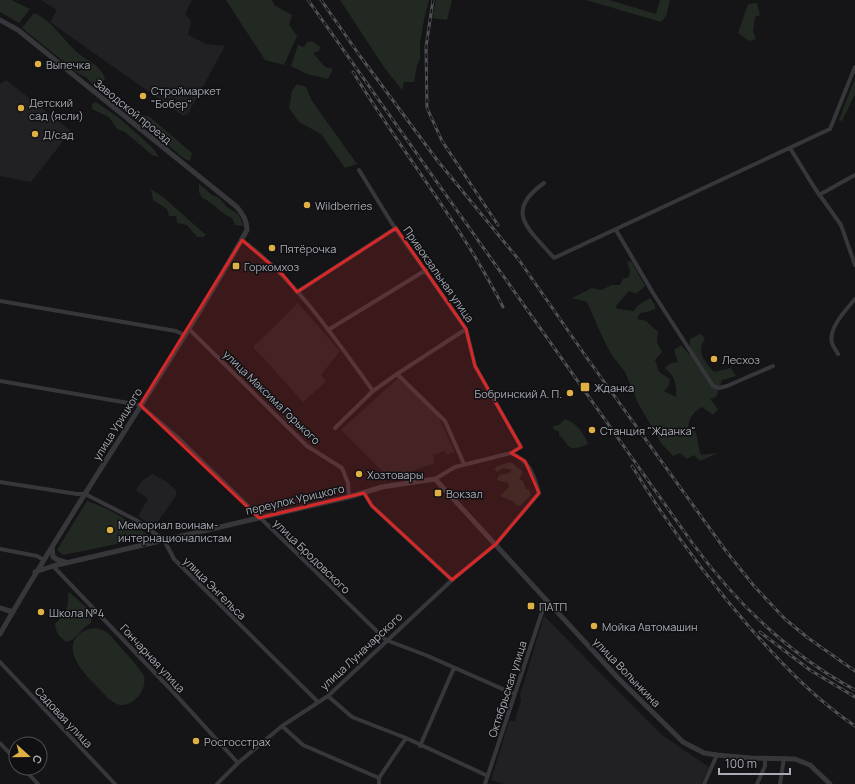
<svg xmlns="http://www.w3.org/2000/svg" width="855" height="784" viewBox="0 0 855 784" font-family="Manrope,sans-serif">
<rect width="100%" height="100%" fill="#151517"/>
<!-- built -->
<path fill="#212124" d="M41,0H192L185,14L191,21L188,35L206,44L225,46L188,114L183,116L50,22L57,10Z
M6,80L71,131L31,182L0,176V84Z
M298,303L340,351L321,375L326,382L303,402L253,347Z
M398,378L438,416L455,452L447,455L444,451L433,455L435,463L390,479L341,430Z
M152,474L167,482L176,490V496L154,527L138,516L148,499L136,490L143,480Z
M544,616L662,735L709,767L701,784H504L491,780L509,721H515L521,700L520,695Z"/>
<!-- green -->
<path fill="#222923" d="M0,0H11L30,9L19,23L0,12Z
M226,0H272L274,5L292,15L289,25L297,36L284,65L265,60Z
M340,0H429L425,15L420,42V59L417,65L414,82H404L402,90L384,67Z
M436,0H452L447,20L432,18Z
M586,0H609L656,14L660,0H670L666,16L661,22Z
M757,3L760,15L755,17L753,31L756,39L749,41L738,33L748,4Z
M34,13C52,20 63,40 77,52C87,61 102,66 105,79L98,86L93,85L87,78L78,73L22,28Z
M312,41L320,47L319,51L313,53L325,67L333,69L328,79L307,74L291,66L298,45L304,47L307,42Z
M855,78V94L842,121L839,120Z
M297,84L306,87L312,101L357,164L345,168L321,134L299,122L289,108L292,91Z
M109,96L115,97L138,114L150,117L192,153L190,161L183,158L158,136L108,99Z
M96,102L119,118L152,147L159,157L152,155L125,132L117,129L109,117L92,109V104Z
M199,184L212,195L219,198L227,207L238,214L244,226L235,225L232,218C220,214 214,202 202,198L199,192Z
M151,189L164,198L206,235L203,237H197L187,225L177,223L176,216H169L167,209L153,200Z
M631,261L645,286L636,294L629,291L615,307L618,309L634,311L637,306L650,298L655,305V309L647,312L640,313L637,319L646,321L658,332L657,343L662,352L655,360L659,372L670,379L668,387L664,391L676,397C677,384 675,377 665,368L671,363L678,362L674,350L681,345L690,355V339L700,334L705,338C696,352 704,361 714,372L731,368L736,376L722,380L716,397L710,399L718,409L713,415L702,407C693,412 689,418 688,428L695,431C699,439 697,446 701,455L718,453L700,461L694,455L687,459L680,453L673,456L661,443L638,403L625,372L611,354L601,334L587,302L572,298L592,288L601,290L612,285H620L623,279L629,277L630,270L627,262Z
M565,419C576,423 584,433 588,444C566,453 572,447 559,435V431L554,430L553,426L559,425Z
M511,462L522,471V474L519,479L523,481L526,489L529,490L531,495L521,505L517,506L514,502L500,496L509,487L508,483L497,480L499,475L509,473L512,470L503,468L497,472L494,469L498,466Z
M87,501C111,509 131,522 151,537L63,555L57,550Z
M69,592L86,607L92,616L91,623C81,628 77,639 67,642C59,637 56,633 55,624C60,619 68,609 68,602C69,597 67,596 69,592Z
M96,628C99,629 102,630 105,631C110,634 142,671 144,676C147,689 135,705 121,705C117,705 114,702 110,700C98,686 63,659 75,639C80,631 87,629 96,628Z"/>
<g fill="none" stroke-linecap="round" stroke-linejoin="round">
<!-- minor -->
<path stroke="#37373b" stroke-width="4" d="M790,148L814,187L841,225L855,265
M359,170L391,222L466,329L475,366L521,447L511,453L455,467L435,479
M544,183C503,212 529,229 554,258L830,129L855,67
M819,195L855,175
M616,230L653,293L713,386L719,388L727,386L773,366
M242,240C296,280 334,337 373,391
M297,292L396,228
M0,301L176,331L184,335
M189,329L307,446L342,468L348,483L349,497
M328,330L426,270
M838,354C836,350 833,347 832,343C828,328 846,310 855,299
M0,381L140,405L178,438L386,640L428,656L514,694
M335,428L373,391L397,374
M464,464L445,421L397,374L466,329
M0,482L77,494H85L136,520L164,540L174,559L318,702
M364,493L372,506L452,580
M0,549L37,556L44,560
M53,566L175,694L238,763
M0,662L115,784
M328,696L352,717L406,738L488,776
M282,726L303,745L379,778
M0,743L16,760
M420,746L454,668
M23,768L38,784
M217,784L238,763L282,726L328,696L452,580L496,544L539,493C534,475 529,460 511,453
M379,784V778L406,738
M485,784L546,600
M704,784L717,755
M757,784L765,766V758
M780,784L784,758"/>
<!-- tertiary -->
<path stroke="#37373b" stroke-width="5" d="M0,20L18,30L237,207C243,215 247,220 247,230C170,368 78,497 0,634
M52,547L53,557L58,560L65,562
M35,572L53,566L349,497L382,487L435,479L618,678L683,742L704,753L717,755L751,758L795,759L810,765L830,784
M0,608L13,612"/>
<defs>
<path id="rail" d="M308,0L693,544C736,603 790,655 855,690
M321,0L360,56L437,160L519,260L587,358L726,551L754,586L785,619L808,638L855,671
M433,0L426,47L427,108L442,141L498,225
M353,72C401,151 461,224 503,307
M632,466C667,524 707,578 751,629C783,665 815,699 855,726
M760,632L810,670L855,697"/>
</defs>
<!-- rail casing -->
<use href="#rail" stroke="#505156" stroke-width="3"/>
<!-- rail -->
<use href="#rail" stroke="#101012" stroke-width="1.5" stroke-dasharray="4.5" stroke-linecap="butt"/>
</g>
<!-- marked area -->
<path fill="#d62828" fill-opacity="0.2" stroke="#d62828" stroke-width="3" stroke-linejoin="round" d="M396,228L466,329L475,366L521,447L511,453L525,461L539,493L496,544L452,580L372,506L364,493L259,518L140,405L242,240L283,275L297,292Z"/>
<!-- markers -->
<g fill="#dfb145" stroke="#101012" stroke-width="1.5">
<circle cx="38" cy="64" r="4"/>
<circle cx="143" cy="96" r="4"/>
<circle cx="21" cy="108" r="4"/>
<circle cx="35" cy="134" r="4"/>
<circle cx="307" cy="205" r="4"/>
<circle cx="272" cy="248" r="4"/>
<rect x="232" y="262" width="8" height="8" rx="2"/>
<circle cx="714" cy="359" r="4"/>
<rect x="580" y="382" width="10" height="10" rx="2"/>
<circle cx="570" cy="393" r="4"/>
<circle cx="592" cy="430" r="4"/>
<circle cx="359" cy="474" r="4"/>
<rect x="434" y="489" width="8" height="8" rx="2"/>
<circle cx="110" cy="530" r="4"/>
<rect x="527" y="602" width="8" height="8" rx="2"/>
<circle cx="41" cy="612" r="4"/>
<circle cx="594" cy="626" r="4"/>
<circle cx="196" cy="741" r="4"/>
</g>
<g text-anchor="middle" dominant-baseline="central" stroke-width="3" stroke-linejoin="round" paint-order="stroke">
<!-- poi labels -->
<g font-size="11" fill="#a9acb6" stroke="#101012" text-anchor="start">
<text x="46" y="64">Выпечка</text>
<text x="151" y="90">Строймаркет<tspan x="151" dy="13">"Бобер"</tspan></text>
<text x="29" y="102">Детский<tspan x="29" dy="13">сад (ясли)</tspan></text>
<text x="43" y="134">Д/сад</text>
<text x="315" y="205">Wildberries</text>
<text x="280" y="248">Пятёрочка</text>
<text x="244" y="266">Горкомхоз</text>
<text x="722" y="359">Лесхоз</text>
<text x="594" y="387">Жданка</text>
<text x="562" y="393" text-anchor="end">Бобринский А. П.</text>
<text x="600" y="430">Станция "Жданка"</text>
<text x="367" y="474">Хозтовары</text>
<text x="446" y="493">Вокзал</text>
<text x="118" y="524">Мемориал воинам-<tspan x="118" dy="13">интернационалистам</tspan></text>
<text x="539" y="606">ПАТП</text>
<text x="49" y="612">Школа №4</text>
<text x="602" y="626">Мойка Автомашин</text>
<text x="204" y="741">Росгосстрах</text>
</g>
<!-- street labels -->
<g font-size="11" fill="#a9acb6" stroke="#101012">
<text transform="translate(133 111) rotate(39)">Заводской проезд</text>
<text transform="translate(439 274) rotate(55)">Привокзальная улица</text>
<text transform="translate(272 397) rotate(44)">улица Максима Горького</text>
<text transform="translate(117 424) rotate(-58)">улица Урицкого</text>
<text transform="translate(295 499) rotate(-13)">переулок Урицкого</text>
<text transform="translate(312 556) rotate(44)">улица Бродовского</text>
<text transform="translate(215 588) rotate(45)">улица Энгельса</text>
<text transform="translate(361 651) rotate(-43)">улица Луначарского</text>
<text transform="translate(153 658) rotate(47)">Гончарная улица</text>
<text transform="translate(627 672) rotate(46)">улица Волынкина</text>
<text transform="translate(507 689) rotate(-72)">Октябрьская улица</text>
<text transform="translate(64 717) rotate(47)">Садовая улица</text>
</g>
</g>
<!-- north arrow -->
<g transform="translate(28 756) rotate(111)"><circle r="19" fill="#101012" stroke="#4d4e54"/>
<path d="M0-3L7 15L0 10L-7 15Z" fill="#dfb145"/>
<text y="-6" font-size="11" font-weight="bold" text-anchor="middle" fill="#a9acb6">С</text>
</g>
<!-- scale -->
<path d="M719 768v6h71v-6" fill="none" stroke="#a9acb6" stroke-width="2"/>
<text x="725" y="768" font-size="12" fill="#a9acb6" stroke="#101012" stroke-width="3" paint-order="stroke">100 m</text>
</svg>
